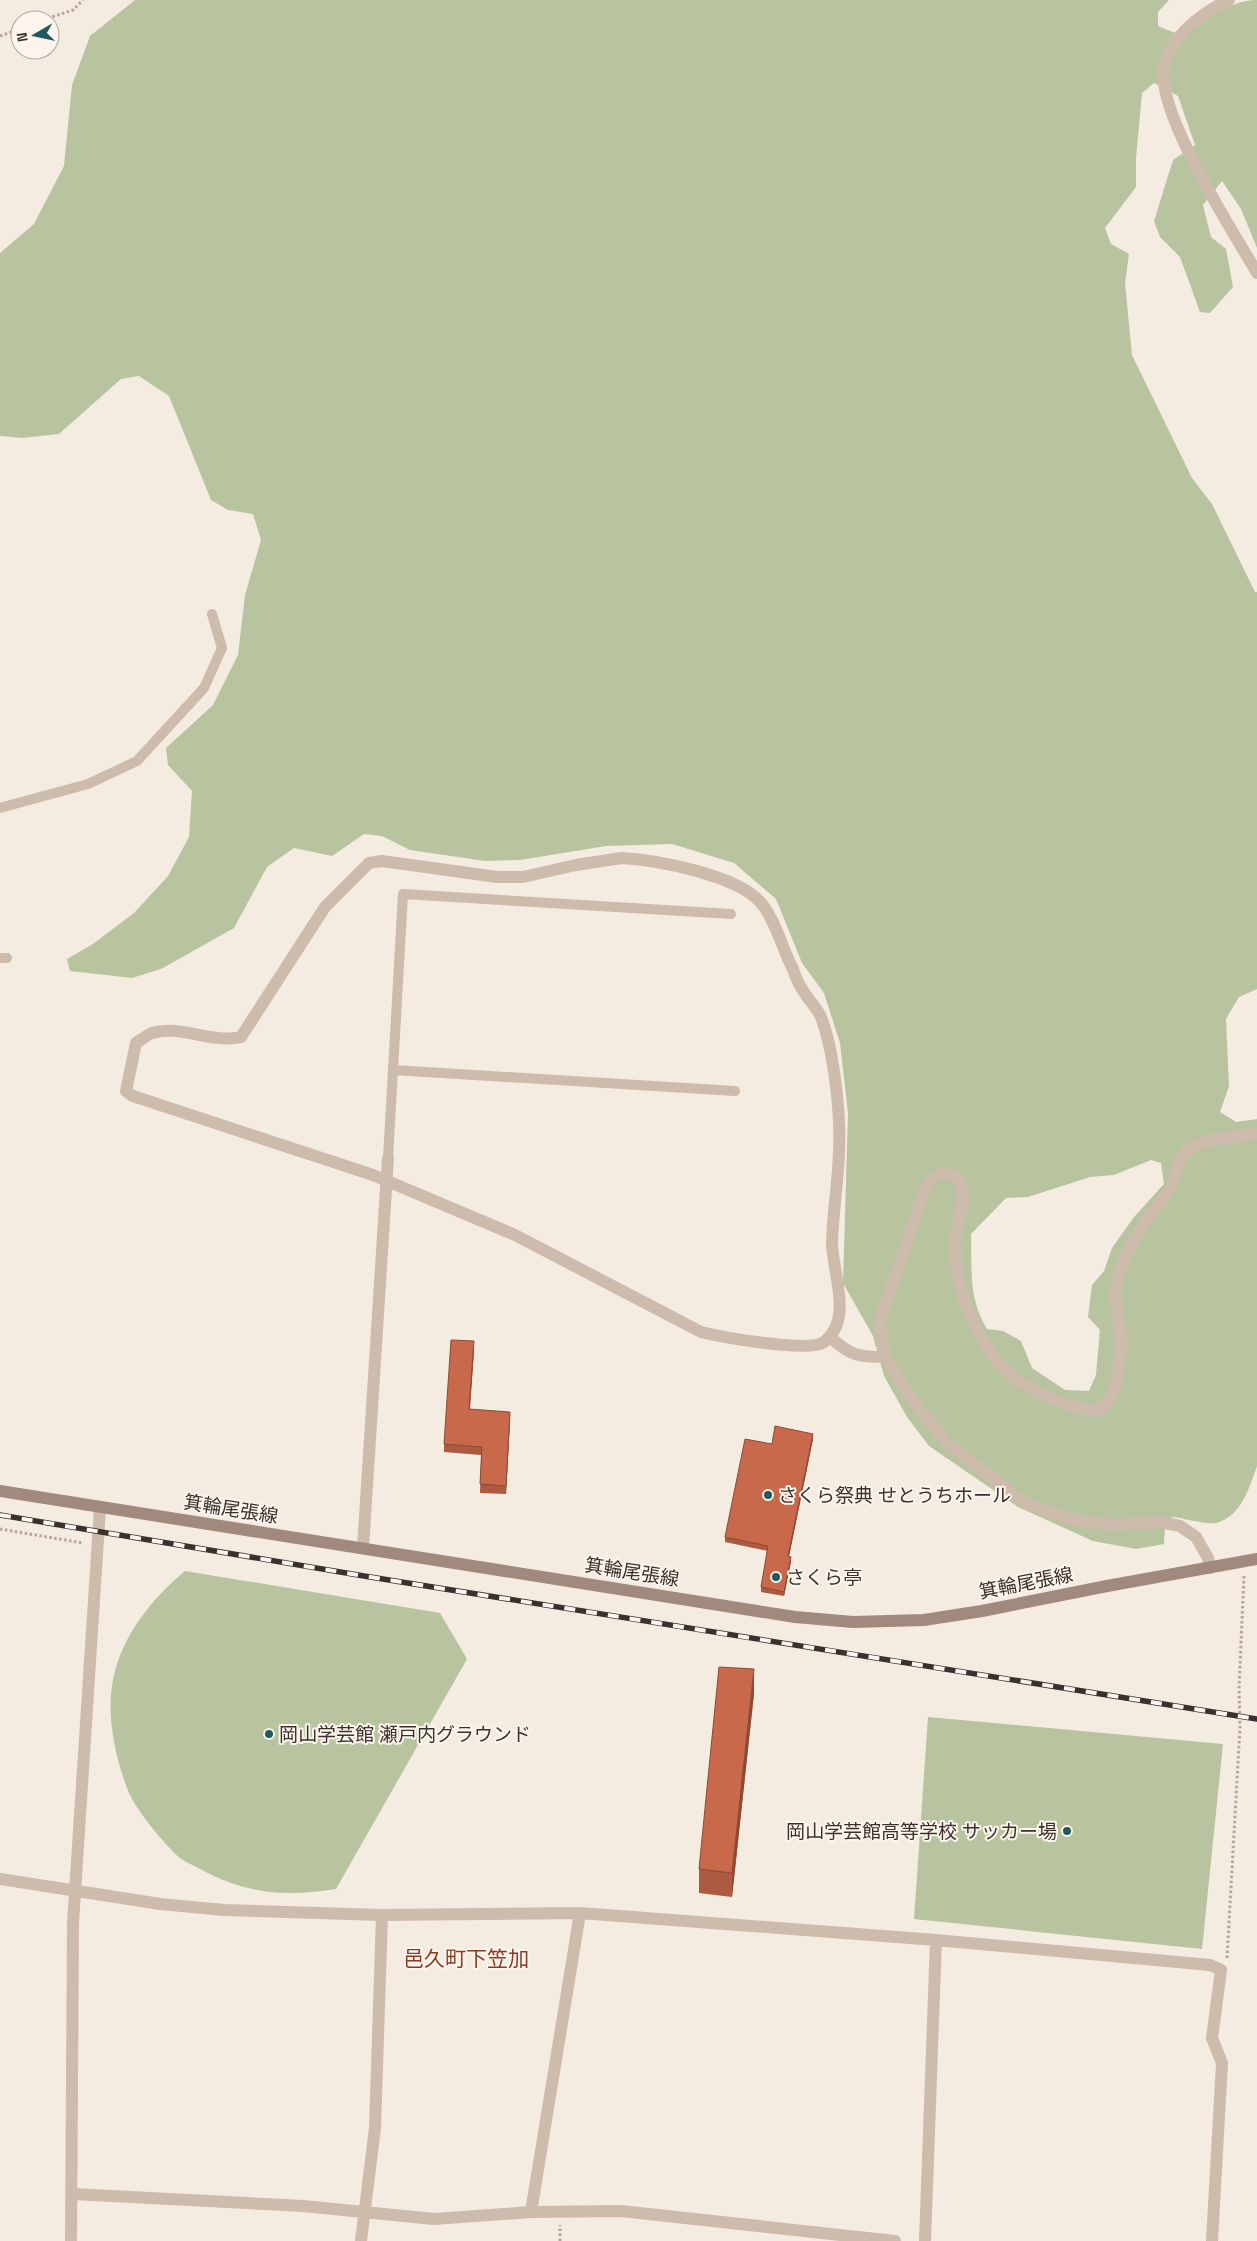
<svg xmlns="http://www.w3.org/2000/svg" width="1257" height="2241" viewBox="0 0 1257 2241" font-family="'Space Grotesk','Noto Sans JP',sans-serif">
<rect width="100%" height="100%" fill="#f4ebe1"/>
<!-- green -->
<path fill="#b8c4a0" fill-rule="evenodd" d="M135,0H1169L1158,12V26L1185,37C1206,20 1229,0 1257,0V248L1241,209L1222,181L1203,205L1211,237L1226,249L1233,287L1210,313L1200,312L1180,257L1160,237L1154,221L1173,160L1195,145L1178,96L1154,83L1142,93L1136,158V187L1105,228L1111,244L1129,254L1125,283L1132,355L1192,478L1212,504L1255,592H1257V989L1239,997L1226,1019L1229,1086L1220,1112L1236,1122L1257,1119V1466C1249,1488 1242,1516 1216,1523C1207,1525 1183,1518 1173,1517L1165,1524L1164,1544L1136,1549L1093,1541L1018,1507L929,1446L907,1417L884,1376L873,1336L843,1283L848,1113L840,1043L824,993L802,963L776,899L734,863L672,844L606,846L520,860L485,861L410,850L382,836L364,834L332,856L294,848L267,867L234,928L161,969L132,978L70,971L67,959L93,944L134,913L168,876L189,837L192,791L168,765L166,748L213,705L238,655L245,595L261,540L253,514L228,510L211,500L169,396L139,376L121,379L59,434L22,438L0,436V253L34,224L64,166L72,85L90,36ZM1151,1160L1161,1163L1164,1184L1134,1217L1112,1248L1104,1271L1092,1285L1088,1317L1100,1330L1096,1375L1089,1391L1065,1390L1032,1368L1021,1341L1003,1331L987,1329C968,1298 972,1269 971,1234L1006,1198L1028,1197L1090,1177L1114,1175Z
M185,1571L440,1613L467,1659L336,1889C284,1897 246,1894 200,1869C193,1865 185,1862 180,1858C164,1844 134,1808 127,1788C115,1756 106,1714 113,1680C121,1637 152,1598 185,1571Z
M928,1717L1223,1744L1202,1949L914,1919Z"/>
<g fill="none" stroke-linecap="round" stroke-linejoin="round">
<!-- path -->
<path stroke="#b9a596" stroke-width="3" stroke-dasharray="2.5 2.5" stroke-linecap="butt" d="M43,20L73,10L83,0
M0,36L20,29
M0,1529L83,1543
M1227,1958L1240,1727L1239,1689L1244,1575
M560,2241V2225"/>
<!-- service -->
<path stroke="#cdbbac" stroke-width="10" d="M0,808L88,784L137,761L204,688L222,648L212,614
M0,958H7
M393,1070L735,1091
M388,1158L403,894L731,914"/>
<!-- minor -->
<path stroke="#cdbbac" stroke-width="12" d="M1229,0C1203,12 1171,36 1164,66C1155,112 1233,231 1257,273
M621,858C657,860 739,875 762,904C776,922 781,945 791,965C795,973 797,982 802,989C808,1000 816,1006 821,1017C834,1051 841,1115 839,1152C838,1182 833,1212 832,1242C832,1273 854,1319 824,1342C810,1353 721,1337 701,1332L515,1235L373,1175L133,1096L126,1091L136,1043C141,1040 147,1035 152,1033C179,1024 212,1044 241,1037L325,907L369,863L382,861L497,877H523L576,865Z
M830,1337C851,1356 858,1357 886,1357
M1210,1568L1208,1558L1196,1537L1180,1526L1160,1522L1114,1525L1069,1519L1022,1501L945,1441L908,1394L886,1357L881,1340L880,1321L926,1186C929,1182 933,1178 937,1175C947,1169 961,1178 962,1189C965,1206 957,1220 956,1237C952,1284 977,1349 1015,1378C1033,1392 1055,1401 1076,1407C1083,1409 1095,1412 1102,1408C1118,1398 1121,1355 1121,1337C1120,1319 1113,1299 1117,1281C1121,1262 1134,1239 1144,1223C1153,1210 1166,1198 1173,1183C1177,1173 1177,1157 1188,1150C1207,1137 1235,1137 1257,1134
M0,1879L160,1904L224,1910L382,1915L580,1913L936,1940L1210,1965L1221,1970L1212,2038L1222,2063L1212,2241
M73,2194L303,2206L434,2219L531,2212L621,2211L895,2241
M531,2212L580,1913
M71,2241L73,1923L100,1508
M361,2241L375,2128L382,1915
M925,2241L936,1940"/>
<!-- tertiary -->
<path stroke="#cdbbac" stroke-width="12" d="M363,1548L388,1158"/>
<!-- secondary -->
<path stroke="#a18a7d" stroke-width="12" d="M0,1491L795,1617L853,1622L924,1620L982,1611L1107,1586L1257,1559"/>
<defs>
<path id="rail" d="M0,1515L364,1576L1257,1719"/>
</defs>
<!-- rail casing -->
<use href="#rail" stroke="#3b302b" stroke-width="5.5"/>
<!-- rail -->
<use href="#rail" stroke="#fbf5ee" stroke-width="4" stroke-dasharray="11" stroke-linecap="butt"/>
</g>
<!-- wall -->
<path fill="#ac5a40" d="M474,1350L470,1409L510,1420L506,1494L480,1493L481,1455L444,1452V1444Z
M813,1439L789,1556L791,1561L784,1596L761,1592V1587L768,1551L725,1542V1537L772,1444Z
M754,1693L732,1897L699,1893V1869Z"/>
<!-- shaded-wall -->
<path fill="#8c4a34" d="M474,1341V1350L469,1418V1409Z
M510,1412V1420L506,1494V1486Z
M813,1434V1439L788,1561V1556Z
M791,1557V1561L784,1596V1592Z
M754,1669V1693L732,1897V1873Z"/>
<!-- building -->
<path fill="#c8694b" stroke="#8c4a34" d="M451,1340L474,1341L469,1409L510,1412L506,1486L480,1484L482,1447L444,1444Z
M775,1426L813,1434L788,1556L791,1557L784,1592L761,1587L768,1546L725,1537L745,1439L772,1444Z
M719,1667L754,1669L732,1873L699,1869Z"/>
<!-- markers -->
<g fill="#1f5a5e" stroke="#fbf5ee" stroke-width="2">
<circle cx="768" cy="1495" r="5"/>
<circle cx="776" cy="1577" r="5"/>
<circle cx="269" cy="1734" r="5"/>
<circle cx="1067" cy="1831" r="5"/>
</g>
<g text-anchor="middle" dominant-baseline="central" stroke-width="4" stroke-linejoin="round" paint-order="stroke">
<!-- poi labels -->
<g font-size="19" fill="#3b302b" stroke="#fbf5ee" text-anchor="start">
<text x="778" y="1495">さくら祭典 せとうちホール</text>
<text x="786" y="1577">さくら亭</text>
<text x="279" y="1734">岡山学芸館 瀬戸内グラウンド</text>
<text x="1057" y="1831" text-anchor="end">岡山学芸館高等学校 サッカー場</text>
</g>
<!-- street labels -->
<g font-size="19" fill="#3b302b" stroke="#fbf5ee">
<text transform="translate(231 1509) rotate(9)">箕輪尾張線</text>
<text transform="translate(632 1572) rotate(9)">箕輪尾張線</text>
<text transform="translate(1026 1583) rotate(-11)">箕輪尾張線</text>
</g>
<!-- quarter labels -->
<g font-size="21" fill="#8c3b22" stroke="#fbf5ee">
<text x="466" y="1958">邑久町下笠加</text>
</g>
</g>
<!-- north arrow -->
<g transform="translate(35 35) rotate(261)"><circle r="24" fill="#fbf5ee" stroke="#aea6a0"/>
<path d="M0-4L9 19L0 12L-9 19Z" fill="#1f5a5e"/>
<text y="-8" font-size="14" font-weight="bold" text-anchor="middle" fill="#3b302b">N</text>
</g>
</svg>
